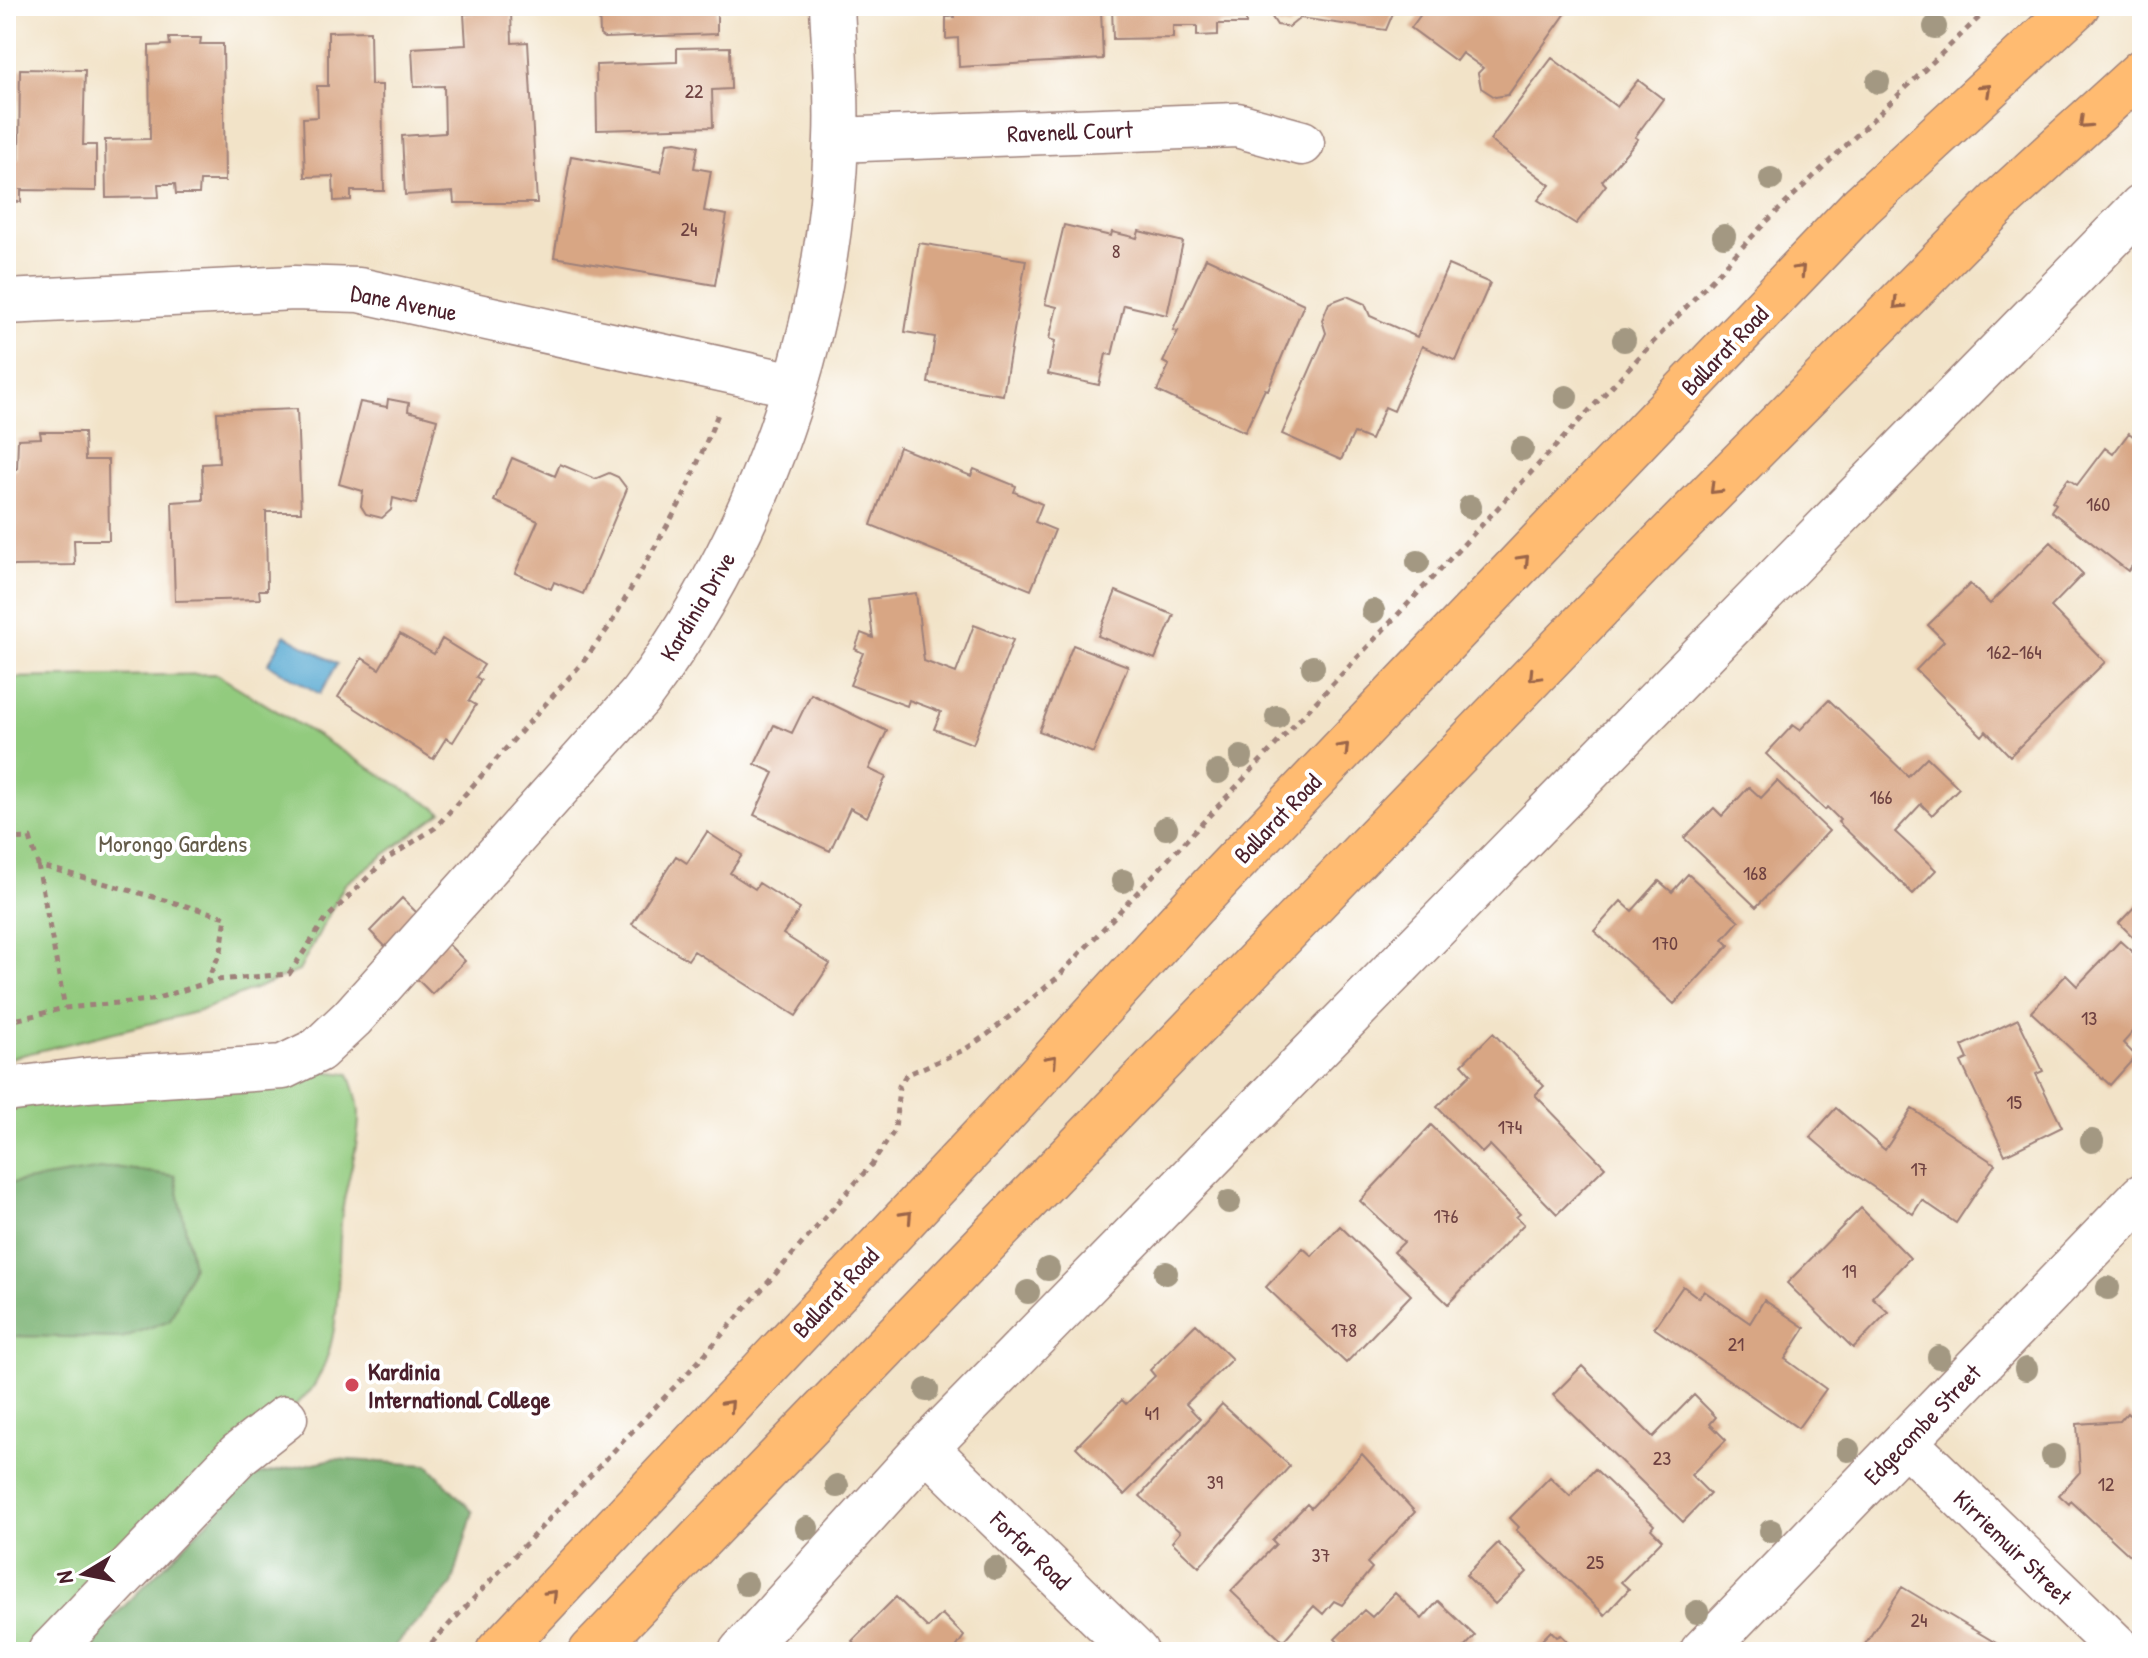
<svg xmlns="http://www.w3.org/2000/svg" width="2148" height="1658" viewBox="0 0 2148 1658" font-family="'Patrick Hand',sans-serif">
<rect width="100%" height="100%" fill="#fff"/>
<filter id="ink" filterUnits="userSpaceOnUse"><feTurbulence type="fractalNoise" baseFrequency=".0125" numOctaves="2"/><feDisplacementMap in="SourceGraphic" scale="16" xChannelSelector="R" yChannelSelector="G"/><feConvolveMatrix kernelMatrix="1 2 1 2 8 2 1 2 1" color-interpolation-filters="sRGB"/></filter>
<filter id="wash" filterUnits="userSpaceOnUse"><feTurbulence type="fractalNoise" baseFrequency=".006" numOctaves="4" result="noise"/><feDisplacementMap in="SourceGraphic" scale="32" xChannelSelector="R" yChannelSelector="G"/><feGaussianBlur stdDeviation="1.8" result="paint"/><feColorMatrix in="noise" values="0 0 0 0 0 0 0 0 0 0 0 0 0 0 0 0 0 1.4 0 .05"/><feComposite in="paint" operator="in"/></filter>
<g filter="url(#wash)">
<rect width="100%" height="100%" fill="#f2e3c8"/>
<!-- green -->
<path fill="#92cb7e" stroke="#6e7554" stroke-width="2" d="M216,674L442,812L345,884L299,971L200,1011L6,1059V678Z
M283,1067L349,1074C354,1087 359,1101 359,1115C359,1148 347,1179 342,1212C335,1272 346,1338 311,1390L50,1652H6V1090Z"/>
<!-- forest -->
<path fill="#75af6d" stroke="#60674c" stroke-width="2" d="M114,1167L175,1176L193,1266L170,1320L122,1338L6,1336V1184Z
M333,1459L428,1465L473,1512L452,1585L389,1652H79L253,1476Z"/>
<!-- water -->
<path fill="#56a9d1" stroke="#50647e" stroke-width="2" d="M285,635L337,664L320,694L268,664Z"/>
<g id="blocks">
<!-- building -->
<path fill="#d8a684" d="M599,6H717V34L604,38L600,35Z
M954,6H1077V11L1101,10L1103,59L959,67L958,38L946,39V17H955Z
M1112,6H1246V24H1218V35L1197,36V26H1173V38L1113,39Z
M1269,6H1396L1386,30L1300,18L1289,27L1277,25L1268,11Z
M1427,6H1571L1508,95L1495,97L1481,88L1478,73L1483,68L1462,53L1456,61L1411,28Z
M511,11L512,43L528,42L537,203H454L453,192L405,195L402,136L445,133L444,86L414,87L412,48L466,45L464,14Z
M370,31L371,85H382L384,191H351V200L334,201L333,176L305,177L303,118L318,117L317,86H328V32Z
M169,38H201L200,44H223L225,181H200L199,194H176L175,184H158L159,197L106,198L105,140L150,139L149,46L170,45Z
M730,47L731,89L712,90L713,127L597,130L596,65L677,62V48Z
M1552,58L1617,107L1638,80L1663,99L1635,137L1638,139L1602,181L1606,185L1576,224L1538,200L1550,185L1490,140Z
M20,69L85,70L83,145H96V191L21,190V202L6,201V159H19Z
M676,142L698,146L694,168L711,171L704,211L727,215L715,285L554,257L571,156L661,172L667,143Z
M1064,225L1111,236L1112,232L1137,238L1139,231L1183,242L1167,315L1124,305L1112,355L1106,354L1099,385L1048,374L1055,341L1049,339L1057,307L1045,304Z
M919,243L1026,260L1003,395L928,383L935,337L905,332Z
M1206,258L1304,304L1268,390L1265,389L1245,432L1157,391L1169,365L1163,362L1178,331L1173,330Z
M1448,265L1490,283L1456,361L1422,346L1394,411L1385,407L1371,440L1354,433L1341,460L1282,434L1326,333L1322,320L1329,303L1347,296L1365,304L1370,316L1417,337Z
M388,399L409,403L408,411L437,419L416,504L393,498L391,510L382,518L366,514L361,506L363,491L339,484L360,402L387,407Z
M297,409L301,512H266L267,590H259L260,599L175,601L172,502L203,500L202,464L219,463L217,412Z
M40,432H84L85,460H108L109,540H74L75,565L12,566L10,469H17L18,439L41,438Z
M2129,433L2142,443V553L2128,571L2051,511L2056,504L2052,501L2068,479L2077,485L2105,448L2113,454Z
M899,447L971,476L974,469L1016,486L1014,492L1042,504L1035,522L1055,530L1031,590L871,525Z
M512,458L555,476L560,464L595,479L609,473L618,477L627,489L583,594L554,582L551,589L515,573L538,521L494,501Z
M2051,542L2083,574L2051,607L2105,662L2010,756L1986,731L1982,736L1916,670L1944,641L1928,625L1970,584L1990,604Z
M1116,591L1174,615L1155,659L1098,636Z
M916,593L924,661L956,673L974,625L1013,640L973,744L934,729L941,712L909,700L907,706L850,685L863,653L855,649L861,633L873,638L868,599Z
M400,634L434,654L442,639L484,665L476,677L481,680L469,701L476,705L453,742L446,738L433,759L338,697L362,658L379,669Z
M1073,645L1128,666L1093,753L1039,731Z
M811,694L887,731L869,769L886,777L867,817L850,808L830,851L754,815L774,773L755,764L774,725L792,733Z
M1829,700L1908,776L1927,757L1959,788L1932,815L1921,804L1895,832L1936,870L1913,894L1838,822L1840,820L1827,807L1825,810L1766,754L1793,725L1800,730Z
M1777,781L1829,831L1756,907L1684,838L1714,808L1722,816L1749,787L1761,798Z
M707,832L742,855L730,873L755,889L759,883L800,909L783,934L830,964L796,1016L694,951L688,960L632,924L676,856L687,863Z
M1688,874L1739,921L1723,939L1729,945L1674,1004L1594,931L1621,901L1632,911L1659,881L1672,892Z
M402,898L465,961L432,994L370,931Z
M2142,899V946L2119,923Z
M2120,941L2142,961L2139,1001L2142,1022L2123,1043L2136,1056L2110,1085L2031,1012L2066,975L2077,986Z
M2018,1019L2043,1071L2036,1074L2062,1127L2005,1155L1961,1062L1968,1059L1962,1046Z
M1493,1033L1544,1086L1535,1095L1605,1167L1557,1214L1490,1145L1482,1153L1437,1107L1471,1074L1462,1064Z
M1836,1108L1885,1150L1912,1109L1995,1164L1956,1223L1922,1200L1913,1214L1850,1171L1810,1137Z
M1431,1125L1520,1214L1516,1217L1524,1224L1448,1304L1394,1252L1404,1242L1360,1201Z
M1861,1208L1910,1258L1872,1297L1888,1312L1853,1348L1787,1283Z
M1340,1226L1411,1295L1346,1363L1266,1287L1303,1248L1312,1256Z
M1683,1286L1699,1298L1704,1291L1750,1323L1764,1300L1805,1328L1785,1359L1826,1389L1798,1428L1654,1328Z
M1196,1324L1232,1359L1186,1404L1200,1419L1124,1495L1076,1447L1122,1400L1126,1404L1155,1376L1150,1370Z
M1582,1366L1653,1437L1694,1395L1716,1417L1710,1424L1726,1440L1691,1475L1710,1494L1683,1522L1553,1395Z
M1222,1404L1290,1466L1199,1567L1172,1542L1180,1532L1140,1496Z
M2127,1413L2142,1426V1567L2071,1501L2069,1504L2059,1495L2080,1472L2077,1424L2120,1421Z
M1362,1454L1415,1512L1367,1563L1372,1568L1342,1605L1334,1601L1323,1614L1314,1606L1283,1641L1231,1591L1276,1544L1272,1540L1307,1504L1311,1508Z
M1595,1469L1654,1525L1651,1529L1662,1540L1621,1582L1629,1589L1605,1615L1516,1530L1519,1527L1510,1518L1550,1477L1570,1496Z
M1498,1543L1527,1572L1495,1604L1466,1575Z
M1902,1587L2011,1652H1860Z
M1395,1593L1422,1619L1438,1601L1475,1636L1460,1652H1348L1335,1639L1364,1610L1372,1617Z
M896,1597L928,1628L942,1614L964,1636L953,1652H864L852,1641Z
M1551,1631L1557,1637L1561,1635L1579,1652H1530Z"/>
</g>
</g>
<g filter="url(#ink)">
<use href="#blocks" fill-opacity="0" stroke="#9e817a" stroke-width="2"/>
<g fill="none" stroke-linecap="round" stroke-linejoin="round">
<defs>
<path id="minor" d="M836,140L1237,125L1302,143
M6,302L294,288L359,290L794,385
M6,1090L87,1080L283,1067L318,1050L352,1018L640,696C758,538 830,337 836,139C838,95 834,50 832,6
M1905,1442L2122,1652
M926,1448L1136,1652
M50,1652L239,1454L285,1418
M741,1652L926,1448L2142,206
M1702,1652L2142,1196"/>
<path id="highway" d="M498,1652L1000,1118L1194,905L1861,206L2077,6
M591,1652L1640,565L2004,197L2142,71"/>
</defs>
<!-- minor casing -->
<use href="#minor" stroke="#9e817a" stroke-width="47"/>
<!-- highway casing -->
<use href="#highway" stroke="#9e817a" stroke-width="47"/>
<!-- path -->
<path stroke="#9e817a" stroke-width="5" stroke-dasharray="6 6" stroke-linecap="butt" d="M6,839L30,838L38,865L226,917L221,951L207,981
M38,865L65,1008
M6,1022L65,1008L151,1000L216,980L289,974L325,920L384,861L435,828L583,662L609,627L683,498L718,414
M423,1652L698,1362L872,1164L895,1130L899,1086L906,1075L964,1050L988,1034L1057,978L1763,225L1991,6"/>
<!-- minor -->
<use href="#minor" stroke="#fff" stroke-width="44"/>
<!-- highway -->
<use href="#highway" stroke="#ffbb71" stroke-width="44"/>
</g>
<!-- trees -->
<g fill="#a39882">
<circle cx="1935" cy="27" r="12"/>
<circle cx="1878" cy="82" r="12"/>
<circle cx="1771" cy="179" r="12"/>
<circle cx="1724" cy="236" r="12"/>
<circle cx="1624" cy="340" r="12"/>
<circle cx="1566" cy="397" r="12"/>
<circle cx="1522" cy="449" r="12"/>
<circle cx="1470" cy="507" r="12"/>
<circle cx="1418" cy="562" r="12"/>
<circle cx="1373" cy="611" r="12"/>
<circle cx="1313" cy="667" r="12"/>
<circle cx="1277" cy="717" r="12"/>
<circle cx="1241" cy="757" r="12"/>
<circle cx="1218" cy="772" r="12"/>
<circle cx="1166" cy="828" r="12"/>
<circle cx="1123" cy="881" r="12"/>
<circle cx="2092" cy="1141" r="12"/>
<circle cx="1229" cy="1202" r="12"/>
<circle cx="1048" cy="1269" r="12"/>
<circle cx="1166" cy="1273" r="12"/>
<circle cx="2108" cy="1288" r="12"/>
<circle cx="1028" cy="1292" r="12"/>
<circle cx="1939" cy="1357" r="12"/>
<circle cx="2026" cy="1369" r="12"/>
<circle cx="927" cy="1390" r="12"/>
<circle cx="1848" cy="1450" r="12"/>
<circle cx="2053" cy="1456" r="12"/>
<circle cx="837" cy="1486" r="12"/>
<circle cx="807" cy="1528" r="12"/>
<circle cx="1771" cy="1531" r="12"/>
<circle cx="995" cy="1568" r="12"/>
<circle cx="746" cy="1584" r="12"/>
<circle cx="1697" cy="1612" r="12"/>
</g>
<!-- one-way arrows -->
<defs><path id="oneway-chevron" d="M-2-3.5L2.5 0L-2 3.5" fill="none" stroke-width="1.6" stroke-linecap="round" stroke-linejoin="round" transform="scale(2)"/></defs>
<g stroke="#9b654a">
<use href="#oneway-chevron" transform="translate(1986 89) rotate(-43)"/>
<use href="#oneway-chevron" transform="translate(2084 123) rotate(137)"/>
<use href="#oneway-chevron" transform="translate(1800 270) rotate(-46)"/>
<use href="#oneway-chevron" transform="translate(1898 304) rotate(135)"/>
<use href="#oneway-chevron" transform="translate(1715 489) rotate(135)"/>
<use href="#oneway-chevron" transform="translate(1524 560) rotate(-46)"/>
<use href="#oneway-chevron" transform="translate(1534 676) rotate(134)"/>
<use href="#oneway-chevron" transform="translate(1344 748) rotate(-46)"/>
<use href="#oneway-chevron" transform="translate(1052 1060) rotate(-48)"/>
<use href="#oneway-chevron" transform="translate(907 1216) rotate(-47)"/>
<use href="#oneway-chevron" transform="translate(729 1405) rotate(-47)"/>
<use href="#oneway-chevron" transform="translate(552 1595) rotate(-47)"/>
</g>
</g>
<!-- markers -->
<circle fill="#d1495b" stroke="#fff" stroke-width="3" cx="352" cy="1385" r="8"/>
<g text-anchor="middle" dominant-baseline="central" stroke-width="8" stroke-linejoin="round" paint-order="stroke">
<!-- number labels -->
<g font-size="20" fill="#6e4141">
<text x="694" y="90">22</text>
<text x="689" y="228">24</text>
<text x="1116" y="250">8</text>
<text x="2098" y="503">160</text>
<text x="2014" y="651">162-164</text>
<text x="1881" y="796">166</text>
<text x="1755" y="872">168</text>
<text x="1665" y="942">170</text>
<text x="2089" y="1017">13</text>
<text x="2014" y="1101">15</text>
<text x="1510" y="1126">174</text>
<text x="1919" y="1168">17</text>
<text x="1446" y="1215">176</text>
<text x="1849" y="1270">19</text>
<text x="1344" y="1329">178</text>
<text x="1736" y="1343">21</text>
<text x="1152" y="1412">41</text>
<text x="1662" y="1457">23</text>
<text x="1215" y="1481">39</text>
<text x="2106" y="1483">12</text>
<text x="1321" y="1554">37</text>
<text x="1595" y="1561">25</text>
<text x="1919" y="1619">24</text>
</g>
<!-- street labels -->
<g font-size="24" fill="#4a1f2b" stroke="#fff">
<text transform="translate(1070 131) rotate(-2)">Ravenell Court</text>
<text transform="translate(404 302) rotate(11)">Dane Avenue</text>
<text transform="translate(1724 350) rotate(-46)">Ballarat Road</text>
<text transform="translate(697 606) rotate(-59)">Kardinia Drive</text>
<text transform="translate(1277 818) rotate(-46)">Ballarat Road</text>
<text transform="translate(835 1292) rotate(-47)">Ballarat Road</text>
<text transform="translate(1922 1424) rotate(-46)">Edgecombe Street</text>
<text transform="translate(2013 1547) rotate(44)">Kirriemuir Street</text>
<text transform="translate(1031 1550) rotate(44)">Forfar Road</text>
</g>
<!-- park labels -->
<g font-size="24" fill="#635b48" stroke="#fff">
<text x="173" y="843">Morongo Gardens</text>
</g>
<!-- poi labels -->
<g font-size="24" font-weight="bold" fill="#4a1f2b" stroke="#fff" text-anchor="start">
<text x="368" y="1371">Kardinia<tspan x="368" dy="28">International College</tspan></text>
</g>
</g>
<!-- margin -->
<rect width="2148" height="1658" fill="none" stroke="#fff" stroke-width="32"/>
<!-- north arrow -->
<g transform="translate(84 1574) rotate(260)" stroke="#ffffff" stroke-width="6" paint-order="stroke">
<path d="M0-6L14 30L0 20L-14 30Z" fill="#4a1f2b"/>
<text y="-12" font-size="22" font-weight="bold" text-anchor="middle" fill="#4a1f2b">N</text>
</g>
</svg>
